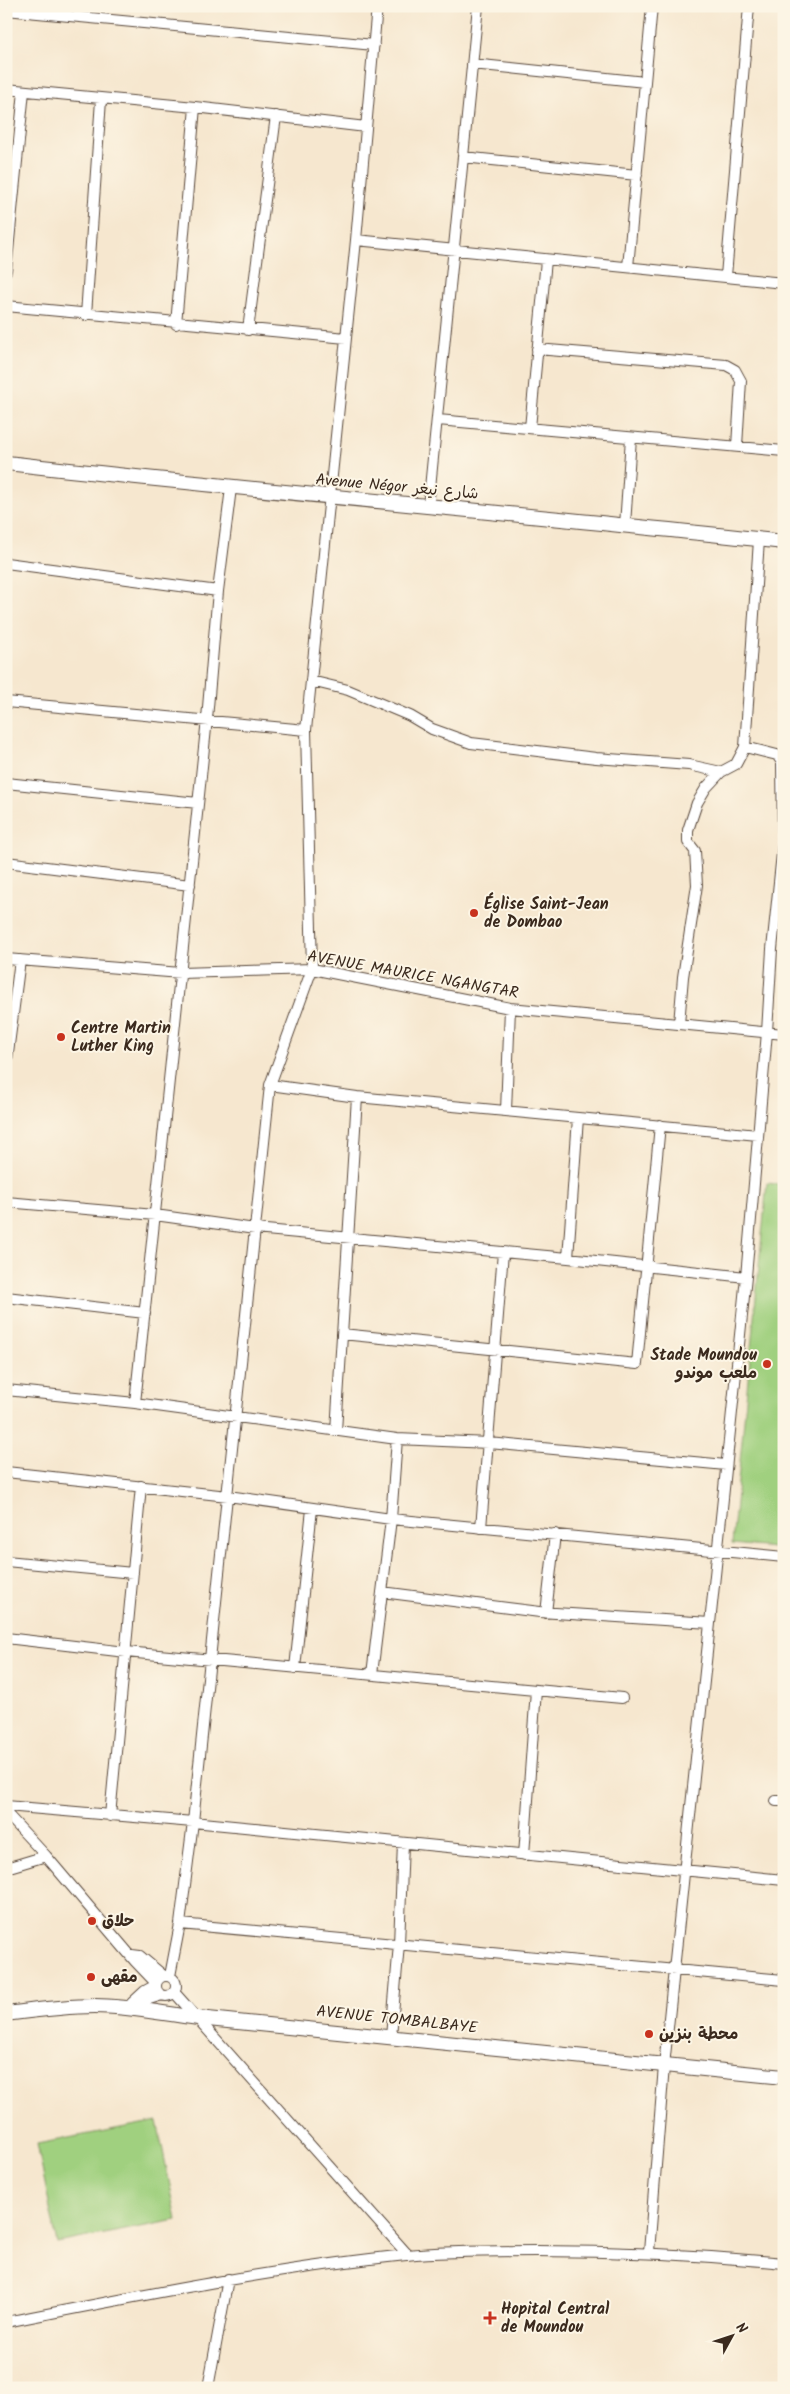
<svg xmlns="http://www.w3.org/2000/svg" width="790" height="2394" viewBox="0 0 790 2394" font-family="Kalam,'Playpen Sans Arabic',sans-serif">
<rect width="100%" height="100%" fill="#fcf5e5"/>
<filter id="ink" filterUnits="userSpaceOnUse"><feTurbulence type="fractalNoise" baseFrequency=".02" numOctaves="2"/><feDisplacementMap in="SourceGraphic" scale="10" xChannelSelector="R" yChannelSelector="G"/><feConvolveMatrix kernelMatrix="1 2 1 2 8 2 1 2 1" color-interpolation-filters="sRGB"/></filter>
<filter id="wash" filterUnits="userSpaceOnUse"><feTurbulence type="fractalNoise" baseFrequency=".0096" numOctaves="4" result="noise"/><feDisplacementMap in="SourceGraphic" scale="20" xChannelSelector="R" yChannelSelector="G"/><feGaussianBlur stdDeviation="1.12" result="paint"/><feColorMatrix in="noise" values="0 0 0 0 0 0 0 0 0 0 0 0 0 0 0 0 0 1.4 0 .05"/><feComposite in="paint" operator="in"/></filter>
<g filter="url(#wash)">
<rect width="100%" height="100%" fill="#f6e7cf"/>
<!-- green -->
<path fill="#a0d07f" stroke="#6e7d4e" d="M767,1183L784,1185V1549L732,1544Z
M157,2121L177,2220L57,2243L37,2144Z"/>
</g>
<g filter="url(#ink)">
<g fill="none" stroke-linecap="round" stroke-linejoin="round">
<defs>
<path id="minor" d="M6,10L374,45
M472,64L645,82
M6,89L195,107L366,127
M463,157L637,175
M356,240L784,283
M628,267L652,6
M6,271L24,91
M726,276L749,6
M6,306L346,338
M86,315L101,100
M176,324L195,107
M248,330L276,116
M537,349L726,365L735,370L741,381L737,446
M438,420L784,451
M530,428L546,260
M428,508L478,6
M625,525L631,438
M6,563L218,591
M311,681L348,690L410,716L432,729L471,743L596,758L689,765L721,772
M6,702L306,730
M6,783L198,803
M6,862L190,885
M6,959L181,973L312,969L510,1008L784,1034
M679,1024L683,977L697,885L695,851L688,842V830L697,803L706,788L721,772L736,764L745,747L759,540
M6,1068L20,960
M270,1085L357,1097L758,1135
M506,1111L510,1008
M6,1202L155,1215L255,1229L568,1258L746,1277
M568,1258L578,1118
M6,1297L145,1313
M342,1334L637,1364L660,1125
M6,1390L135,1403L397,1439L489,1443L726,1465
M135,1403L207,719L218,591L231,488
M336,1431L357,1097
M6,1472L228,1496L391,1519L784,1557
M481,1528L503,1252
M6,1561L133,1573
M382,1592L540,1612L710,1623
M546,1613L555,1534
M6,1638L126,1652L622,1698
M295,1668L312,1509
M372,1674L391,1519L397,1439
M784,1712V1720
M776,1801H784
M6,1806L193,1822L784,1880
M6,1813L46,1856L135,1961L156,1983
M110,1816L141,1486
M524,1855L536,1690
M6,1868L46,1856
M180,1924L784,1980
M132,1955L140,1956L164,1976
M170,1976L180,1924L193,1822L270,1085L312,969L306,730L356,240L377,6
M156 1986a10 10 0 1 1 20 0a10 10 0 1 1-20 0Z
M174,1992L408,2255
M132,2003L145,1991L156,1985
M127,2006L162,1995
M391,2037L399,1944L403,1843
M649,2252L664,2066L746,1277L767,1032L772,949L783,844L782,762L777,755L745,747
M6,2322C139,2296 271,2269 406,2255C449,2251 493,2251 536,2251C619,2251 701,2255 784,2263
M208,2388L228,2279"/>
<path id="major" d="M6,463C265,492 525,514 784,542
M6,2014C36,2010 65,2006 95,2006C129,2006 164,2014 198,2018L784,2077"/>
</defs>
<!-- minor casing -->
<use href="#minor" stroke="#574639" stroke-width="12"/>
<!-- major casing -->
<use href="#major" stroke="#574639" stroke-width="16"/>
<!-- minor -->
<use href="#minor" stroke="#fff" stroke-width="10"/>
<!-- major -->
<use href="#major" stroke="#fff" stroke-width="14"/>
</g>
</g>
<!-- markers -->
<g fill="#c8321e" stroke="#fcf5e5" stroke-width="2">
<circle cx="474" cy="913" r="5"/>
<circle cx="61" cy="1037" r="5"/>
<circle cx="767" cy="1364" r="5"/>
<circle cx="92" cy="1921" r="5"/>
<circle cx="91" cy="1977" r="5"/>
<circle cx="649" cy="2034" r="5"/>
<path d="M487.5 2310.5h5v5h5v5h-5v5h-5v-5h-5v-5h5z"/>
</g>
<g text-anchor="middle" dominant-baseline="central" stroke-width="4" stroke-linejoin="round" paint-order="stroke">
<!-- street labels -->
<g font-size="16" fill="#3b2a1e" stroke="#fcf5e5">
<text transform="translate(397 487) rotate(5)">Avenue Négor شارع نيغر</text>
<text transform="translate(413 975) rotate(10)">AVENUE MAURICE NGANGTAR</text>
<text transform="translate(397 2020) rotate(6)">AVENUE TOMBALBAYE</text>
</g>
<!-- poi labels -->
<g font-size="16" font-weight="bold" fill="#3b2a1e" stroke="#fcf5e5" text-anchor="start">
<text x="484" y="904">Église Saint-Jean<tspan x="484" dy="18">de Dombao</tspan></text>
<text x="71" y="1028">Centre Martin<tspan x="71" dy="18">Luther King</tspan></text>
<text x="757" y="1355" text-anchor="end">Stade Moundou<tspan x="757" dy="18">ملعب موندو</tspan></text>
<text x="102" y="1921">حلاق</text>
<text x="101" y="1977">مقهى</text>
<text x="659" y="2034">محطة بنزين</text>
<text x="501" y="2309">Hopital Central<tspan x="501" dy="18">de Moundou</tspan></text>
</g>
</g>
<!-- margin -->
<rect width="790" height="2394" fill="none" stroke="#fcf5e5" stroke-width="25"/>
<!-- north arrow -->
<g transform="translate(732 2336) rotate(50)" stroke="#fcf5e5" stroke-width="4" paint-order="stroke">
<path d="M0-4L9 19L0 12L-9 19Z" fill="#3b2a1e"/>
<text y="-8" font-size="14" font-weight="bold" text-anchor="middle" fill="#3b2a1e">N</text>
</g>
</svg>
